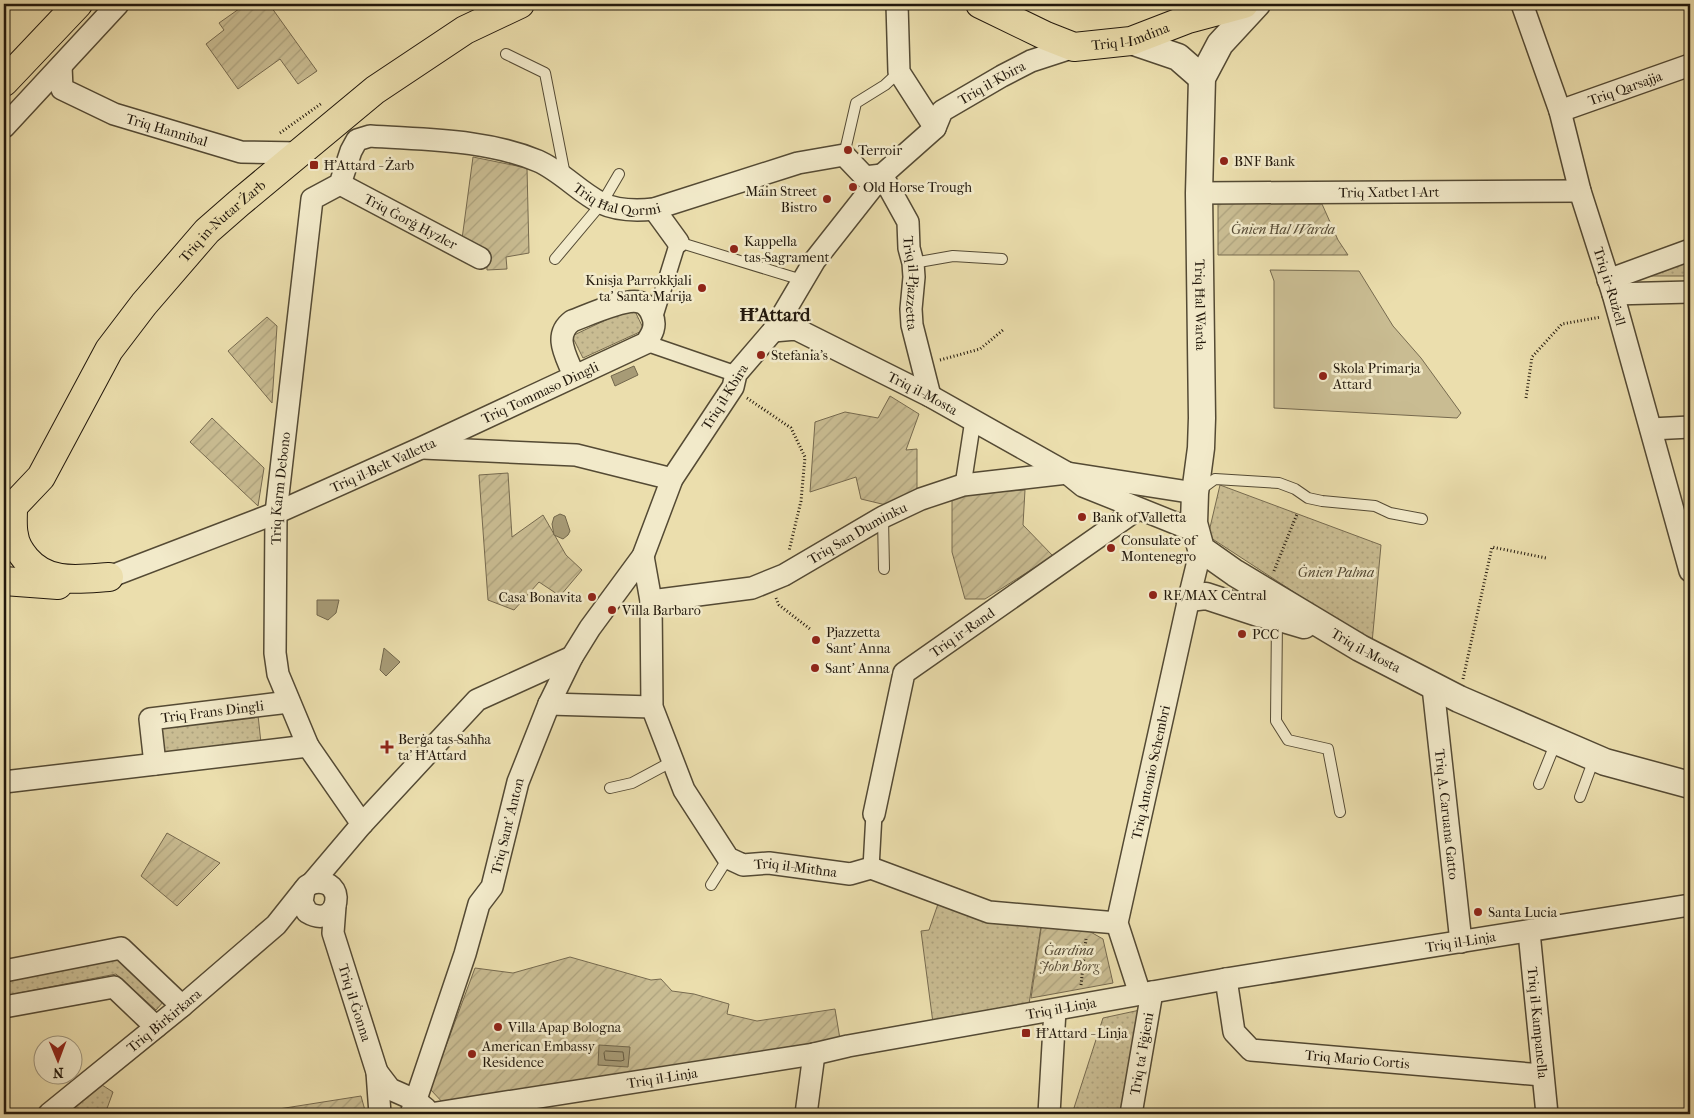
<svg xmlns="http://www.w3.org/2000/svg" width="1694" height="1118" viewBox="0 0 1694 1118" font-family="'IM FELL French Canon',serif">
<defs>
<pattern id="grass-dots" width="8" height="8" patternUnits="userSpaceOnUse" patternTransform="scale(1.25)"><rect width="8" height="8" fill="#c9bc92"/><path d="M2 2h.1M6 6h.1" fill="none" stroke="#aca17d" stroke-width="1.8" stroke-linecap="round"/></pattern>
<pattern id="garden-furrows" width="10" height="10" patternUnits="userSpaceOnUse" patternTransform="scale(1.25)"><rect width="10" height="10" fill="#c9bc92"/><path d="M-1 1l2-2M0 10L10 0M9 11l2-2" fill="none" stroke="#aca17d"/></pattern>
</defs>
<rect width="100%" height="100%" fill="#ebdead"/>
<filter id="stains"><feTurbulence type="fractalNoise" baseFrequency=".004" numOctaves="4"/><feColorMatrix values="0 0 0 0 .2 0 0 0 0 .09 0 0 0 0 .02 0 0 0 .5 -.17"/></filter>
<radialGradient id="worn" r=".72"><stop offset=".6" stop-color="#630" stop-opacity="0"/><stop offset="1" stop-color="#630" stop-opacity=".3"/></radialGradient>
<!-- grass -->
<path fill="url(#grass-dots)" stroke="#766a4f" d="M1690,257V276H1637Z
M633,307L644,330L583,358L572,336Z
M1220,485L1381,545L1372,643L1208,536Z
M258,715L261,743L164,754L161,727Z
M939,901L1042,920L1029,1004L933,1023L921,931L929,930Z
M118,958L164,1001L156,1010L116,974L4,996V982Z
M1140,1010L1127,1114H1072L1103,1018Z
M102,1085L113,1092L105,1114H67Z"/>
<!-- garden -->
<path fill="url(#garden-furrows)" stroke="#766a4f" d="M246,4H269L317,71L298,84L280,59L238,89L206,44L224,30L219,23Z
M473,157L527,168L529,253L506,257L507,269L487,270L486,249L462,239Z
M1218,203L1322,204L1338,240L1348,255H1218Z
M267,317L277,326L272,403L228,351Z
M890,396L919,414L906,450L917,449V490L886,505L861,499L856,477L810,492L815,422L845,412L878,418Z
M212,418L264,468L258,506L190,442Z
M508,473L512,537L543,515L566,555L582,570L560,596L539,582L514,610L488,600L479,475Z
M1025,490L1023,525L1053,556L985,599H965L952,552V495Z
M167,833L220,863L177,906L141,876Z
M1042,922L1080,926L1103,939L1113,983L1031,998Z
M570,957L651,980L661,979L672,991L694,994L729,1004L727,1014L757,1021L835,1009L840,1039L681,1064L445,1105L430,1089L475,968L513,973Z
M361,1096L366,1114H247Z"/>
<!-- pitch -->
<path fill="#c9bc92" stroke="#766a4f" d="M1270,270L1359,271L1393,326L1421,358L1461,413L1457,418L1274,408V281Z"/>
<!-- water -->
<path fill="#a79b76" stroke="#72674c" d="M634,366L638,375L615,386L611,376Z
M560,514L565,516L570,531L568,535L563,539L554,535L552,524L554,517Z
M317,600H339L336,613L328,620L317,615Z
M384,648L400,662L386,676L380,670Z
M599,1045L630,1047L628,1067L598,1065Z"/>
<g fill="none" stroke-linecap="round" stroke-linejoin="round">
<!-- shore -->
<path stroke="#645a41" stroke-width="1" d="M606,1051L623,1052L624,1060L621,1061L605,1060L604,1053Z"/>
<defs>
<path id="service" d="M506,54L545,73L565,175
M844,155L856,103L885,85L899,72
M678,242L802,280
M555,259L602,203L619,174
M913,263L953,256L1002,259
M1200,490L1215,479L1279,483L1295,489L1308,498L1322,501L1375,506L1390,513L1422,519
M883,518L884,569
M1277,618L1276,721L1288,740L1328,749L1340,812
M1539,784L1556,742
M610,788L632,783L673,761
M1580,797L1594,759
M711,885L728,858"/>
<path id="pedestrian" d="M654,319L678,242
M646,343L736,374
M963,485L973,420
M871,868L874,814"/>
<g id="minor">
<path d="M897,4L899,72L935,128"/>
<path id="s1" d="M1522,4L1560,111L1580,191L1613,294L1690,571"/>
<path id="s2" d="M61,66L62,89L114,114L241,152L301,153"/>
<path id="s3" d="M1560,111L1690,65"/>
<path d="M4,127L118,4"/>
<path id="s4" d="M882,175L908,222L909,248L913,263L914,277L911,309L912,325L930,396"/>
<path id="s5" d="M340,184L480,258"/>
<path id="s6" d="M1199,193L1580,191"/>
<path d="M654,209L678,242"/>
<path d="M1608,280L1690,250"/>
<path d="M1613,294L1690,292"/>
<path id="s7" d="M773,331L796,329L930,396L1067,473L1083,486L1195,531"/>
<path d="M1651,429L1690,427"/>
<path d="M423,448L576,455L672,479"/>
<path id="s8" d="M643,556L651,601L652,707L684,790L728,858L743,865L769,863L850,874L871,868L989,912L1117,923"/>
<path id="s9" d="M109,577L276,513L421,448L646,343C652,334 657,326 652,315C650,309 645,303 639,302C625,298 586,316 572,321C552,336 567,357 574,376"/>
<path id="s10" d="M651,601L752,588L784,575L883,517L921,499L963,485L1067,473L1195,493"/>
<path id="s11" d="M1433,687L1461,942"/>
<path d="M549,704L652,707"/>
<path id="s12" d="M155,764L150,719L289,702"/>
<path d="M4,782L308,746"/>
<path id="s13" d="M874,814L904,673L1138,509"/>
<path id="s14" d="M362,824L308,746L278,674L275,653L276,513L312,199L340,184L351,151L357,140L370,136C426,140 485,139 538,161C561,171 579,192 601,203C618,211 636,211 654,209L798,163L844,155L865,177L882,175"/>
<path d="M304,890L302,902L307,912C340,932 349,875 312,883"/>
<path id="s15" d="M335,906L333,933L377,1072L380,1114"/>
<path id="s16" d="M1529,932L1547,1114"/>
<path d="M4,971L121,948L182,1006"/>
<path id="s17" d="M1226,979L1234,1032L1251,1050L1542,1075"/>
<path id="s18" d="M1140,994L1117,923L1189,598L1201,549"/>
<path d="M4,1007L114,987L156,1027"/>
<path d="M377,1072L390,1089L415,1100L426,1109"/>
<path id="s19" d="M49,1114L182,1006L276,925L307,886L312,883L362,824L477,700L572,657"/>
<path id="s20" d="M411,1114L465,954L479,904L492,887L518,782L549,704L572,657L590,628L643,556L672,479L733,387L736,374L773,331L815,260L882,175L935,128L942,111L1002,76L1031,61L1074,47"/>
<path id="s21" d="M430,1114L814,1054L848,1046L1226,979L1690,905"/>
<path d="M806,1114L814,1054"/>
<path d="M1049,1114L1055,1010"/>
<path id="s22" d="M1131,1114L1152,992"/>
</g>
<g id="tertiary">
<path id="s23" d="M1257,4L1220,44L1202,78L1199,193L1202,418L1201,448L1195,493L1194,523L1201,549L1235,573L1360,648L1459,699L1605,762L1690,785"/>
<path d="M1131,41L1178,57L1202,78"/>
<path d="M1189,598L1206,596L1258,613L1277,617L1304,625"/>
</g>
<g id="trunk">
<path id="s24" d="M980,4L1046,36L1074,47L1131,41L1188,19L1244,4"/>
<path d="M4,82L78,4"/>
<path d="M13,508C13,517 12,527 14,535C15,544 20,552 26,559C48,585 79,579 109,577"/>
<path id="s25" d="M4,516L41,477L109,350L144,304L207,231L239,203L375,90L465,30L520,4"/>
<path d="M4,581L58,585"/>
</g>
</defs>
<!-- service casing -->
<use href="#service" stroke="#544a34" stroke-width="12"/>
<!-- pedestrian casing -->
<use href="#pedestrian" stroke="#544a34" stroke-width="18"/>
<!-- minor casing -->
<use href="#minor" stroke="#544a34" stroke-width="24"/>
<!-- tertiary casing -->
<use href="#tertiary" stroke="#544a34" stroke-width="29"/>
<!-- trunk casing -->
<use href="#trunk" stroke="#22180c" stroke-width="30"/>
<!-- path -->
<path stroke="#22180c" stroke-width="3" stroke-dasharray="1 2.5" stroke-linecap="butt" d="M280,133L322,103
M940,360L980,349L1003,330
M747,398L791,428L805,457L801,501L789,551
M1526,398L1532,357L1562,324L1601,317
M1274,571L1297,514
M776,598L779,605L810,629
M1463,679L1492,547L1546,558
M1081,985L1086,939"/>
<!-- service -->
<use href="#service" stroke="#f2eaca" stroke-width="10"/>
<!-- pedestrian -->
<use href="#pedestrian" stroke="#f2eaca" stroke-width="15"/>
<!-- minor -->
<use href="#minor" stroke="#f2eaca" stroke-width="21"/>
<!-- tertiary -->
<use href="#tertiary" stroke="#f2eaca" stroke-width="26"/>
<!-- trunk -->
<use href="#trunk" stroke="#ebdead" stroke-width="28"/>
</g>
<!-- markers -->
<g fill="#8f2418" stroke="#f2eaca" stroke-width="2">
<circle cx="848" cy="150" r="5"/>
<circle cx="1224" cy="161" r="5"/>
<rect x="309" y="160" width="10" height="10" rx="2.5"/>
<circle cx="853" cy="187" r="5"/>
<circle cx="827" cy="199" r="5"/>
<circle cx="734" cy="249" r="5"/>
<circle cx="702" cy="288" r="5"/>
<circle cx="761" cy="355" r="5"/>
<circle cx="1323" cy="376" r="5"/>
<circle cx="1082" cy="517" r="5"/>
<circle cx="1111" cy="548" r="5"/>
<circle cx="1153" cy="595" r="5"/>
<circle cx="592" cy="597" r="5"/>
<circle cx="612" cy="610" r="5"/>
<circle cx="1242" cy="634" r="5"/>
<circle cx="816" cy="640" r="5"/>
<circle cx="815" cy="668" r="5"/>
<path d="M384.5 739.5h5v5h5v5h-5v5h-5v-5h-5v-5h5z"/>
<circle cx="1478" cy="912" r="5"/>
<circle cx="498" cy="1027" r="5"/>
<rect x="1021" y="1028" width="10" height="10" rx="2.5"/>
<circle cx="472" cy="1054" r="5"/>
</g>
<g text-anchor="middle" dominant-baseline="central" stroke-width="5" stroke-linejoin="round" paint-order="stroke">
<!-- street labels -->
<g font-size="14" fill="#22180c" stroke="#f2eaca">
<text stroke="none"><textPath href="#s24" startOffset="161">Triq l-Imdina</textPath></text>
<text stroke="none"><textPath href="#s20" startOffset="1210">Triq il-Kbira</textPath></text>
<text stroke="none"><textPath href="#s3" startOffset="69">Triq Qarsajja</textPath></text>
<text stroke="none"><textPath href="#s2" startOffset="136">Triq Hannibal</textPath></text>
<text stroke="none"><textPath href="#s14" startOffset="1004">Triq Ħal Qormi</textPath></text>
<text stroke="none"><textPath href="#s6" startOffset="190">Triq Xatbet l-Art</textPath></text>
<text stroke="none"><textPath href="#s5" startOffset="80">Triq Ġorġ Hyzler</textPath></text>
<text stroke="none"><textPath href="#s25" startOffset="370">Triq in-Nutar Żarb</textPath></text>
<text stroke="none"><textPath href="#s4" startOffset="115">Triq il-Pjazzetta</textPath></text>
<text stroke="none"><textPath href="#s1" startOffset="296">Triq ir-Rużell</textPath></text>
<text stroke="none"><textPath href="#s23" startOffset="320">Triq Ħal Warda</textPath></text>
<text stroke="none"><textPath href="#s9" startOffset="469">Triq Tommaso Dingli</textPath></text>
<text stroke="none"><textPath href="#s7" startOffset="165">Triq il-Mosta</textPath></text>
<text transform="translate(725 397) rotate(-58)">Triq il-Kbira</text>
<text stroke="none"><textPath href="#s9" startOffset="296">Triq il-Belt Valletta</textPath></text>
<text stroke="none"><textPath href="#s14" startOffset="359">Triq Karm Debono</textPath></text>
<text stroke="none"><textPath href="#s10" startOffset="221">Triq San Duminku</textPath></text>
<text stroke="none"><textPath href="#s13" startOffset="215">Triq ir-Rand</textPath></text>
<text stroke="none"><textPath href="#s23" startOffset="759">Triq il-Mosta</textPath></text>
<text stroke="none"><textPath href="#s12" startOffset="108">Triq Frans Dingli</textPath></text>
<text stroke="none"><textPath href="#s18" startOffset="229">Triq Antonio Schembri</textPath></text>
<text stroke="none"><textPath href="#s11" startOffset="128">Triq A. Caruana Gatto</textPath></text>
<text stroke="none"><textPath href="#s20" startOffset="305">Triq Sant' Anton</textPath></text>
<text stroke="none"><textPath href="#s8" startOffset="391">Triq il-Mitħna</textPath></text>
<text stroke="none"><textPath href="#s21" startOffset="1045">Triq il-Linja</textPath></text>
<text stroke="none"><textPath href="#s15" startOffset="100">Triq il-Ġonna</textPath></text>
<text stroke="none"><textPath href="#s21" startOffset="640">Triq il-Linja</textPath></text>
<text stroke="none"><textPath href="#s19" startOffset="148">Triq Birkirkara</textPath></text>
<text stroke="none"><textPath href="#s16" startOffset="91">Triq il-Kampanella</textPath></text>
<text stroke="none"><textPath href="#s22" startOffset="61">Triq ta' Fġieni</textPath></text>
<text stroke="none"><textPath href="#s17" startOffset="185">Triq Mario Cortis</textPath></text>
<text stroke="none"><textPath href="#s21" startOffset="235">Triq il-Linja</textPath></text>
</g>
<!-- poi labels -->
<g font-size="14" fill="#22180c" stroke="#f2eaca" text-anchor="start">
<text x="858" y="150">Terroir</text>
<text x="1234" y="161">BNF Bank</text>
<text x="324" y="165">Ħ'Attard - Żarb</text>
<text x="863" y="187">Old Horse Trough</text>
<text x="817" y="191" text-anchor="end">Main Street<tspan x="817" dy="16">Bistro</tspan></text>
<text x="744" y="241">Kappella<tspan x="744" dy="16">tas-Sagrament</tspan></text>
<text x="692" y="280" text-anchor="end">Knisja Parrokkjali<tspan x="692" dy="16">ta' Santa Marija</tspan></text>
<text x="771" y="355">Stefania's</text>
<text x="1333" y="368">Skola Primarja<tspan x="1333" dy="16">Attard</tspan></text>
<text x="1092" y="517">Bank of Valletta</text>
<text x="1121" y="540">Consulate of<tspan x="1121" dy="16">Montenegro</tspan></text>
<text x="1163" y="595">RE/MAX Central</text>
<text x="582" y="597" text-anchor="end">Casa Bonavita</text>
<text x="622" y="610">Villa Barbaro</text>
<text x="826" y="632">Pjazzetta<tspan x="826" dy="16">Sant' Anna</tspan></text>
<text x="1252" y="634">PCC</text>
<text x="825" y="668">Sant' Anna</text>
<text x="398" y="739">Berġa tas-Saħħa<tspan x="398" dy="16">ta' Ħ'Attard</tspan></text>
<text x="1488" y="912">Santa Lucia</text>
<text x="508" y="1027">Villa Apap Bologna</text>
<text x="1036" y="1033">Ħ'Attard - Linja</text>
<text x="482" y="1046">American Embassy<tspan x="482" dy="16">Residence</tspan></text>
</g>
<!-- park labels -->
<g font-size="14" font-style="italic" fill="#544934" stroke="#f2eaca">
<text x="1283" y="229">Ġnien Ħal Warda</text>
<text x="1336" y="572">Ġnien Palma</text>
<text x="1069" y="950">Ġardina<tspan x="1069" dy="16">John Borg</tspan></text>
</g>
<!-- district labels -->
<g font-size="19" font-weight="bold" fill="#22180c" stroke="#f2eaca">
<text x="775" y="315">Ħ'Attard</text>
</g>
</g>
<!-- margin -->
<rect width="1694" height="1118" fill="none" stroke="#ebdead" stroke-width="20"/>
<rect x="5" y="5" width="1684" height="1108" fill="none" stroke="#22180c" stroke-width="2.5"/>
<rect x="10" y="10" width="1674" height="1098" fill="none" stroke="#22180c"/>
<!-- north arrow -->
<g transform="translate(58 1060) rotate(179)"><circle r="24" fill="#f2eaca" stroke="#9f967e"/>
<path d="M0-4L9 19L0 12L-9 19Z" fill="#8f2418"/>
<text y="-8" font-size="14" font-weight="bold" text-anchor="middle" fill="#22180c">N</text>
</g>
<rect width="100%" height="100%" filter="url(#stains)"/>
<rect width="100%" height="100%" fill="url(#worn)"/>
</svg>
